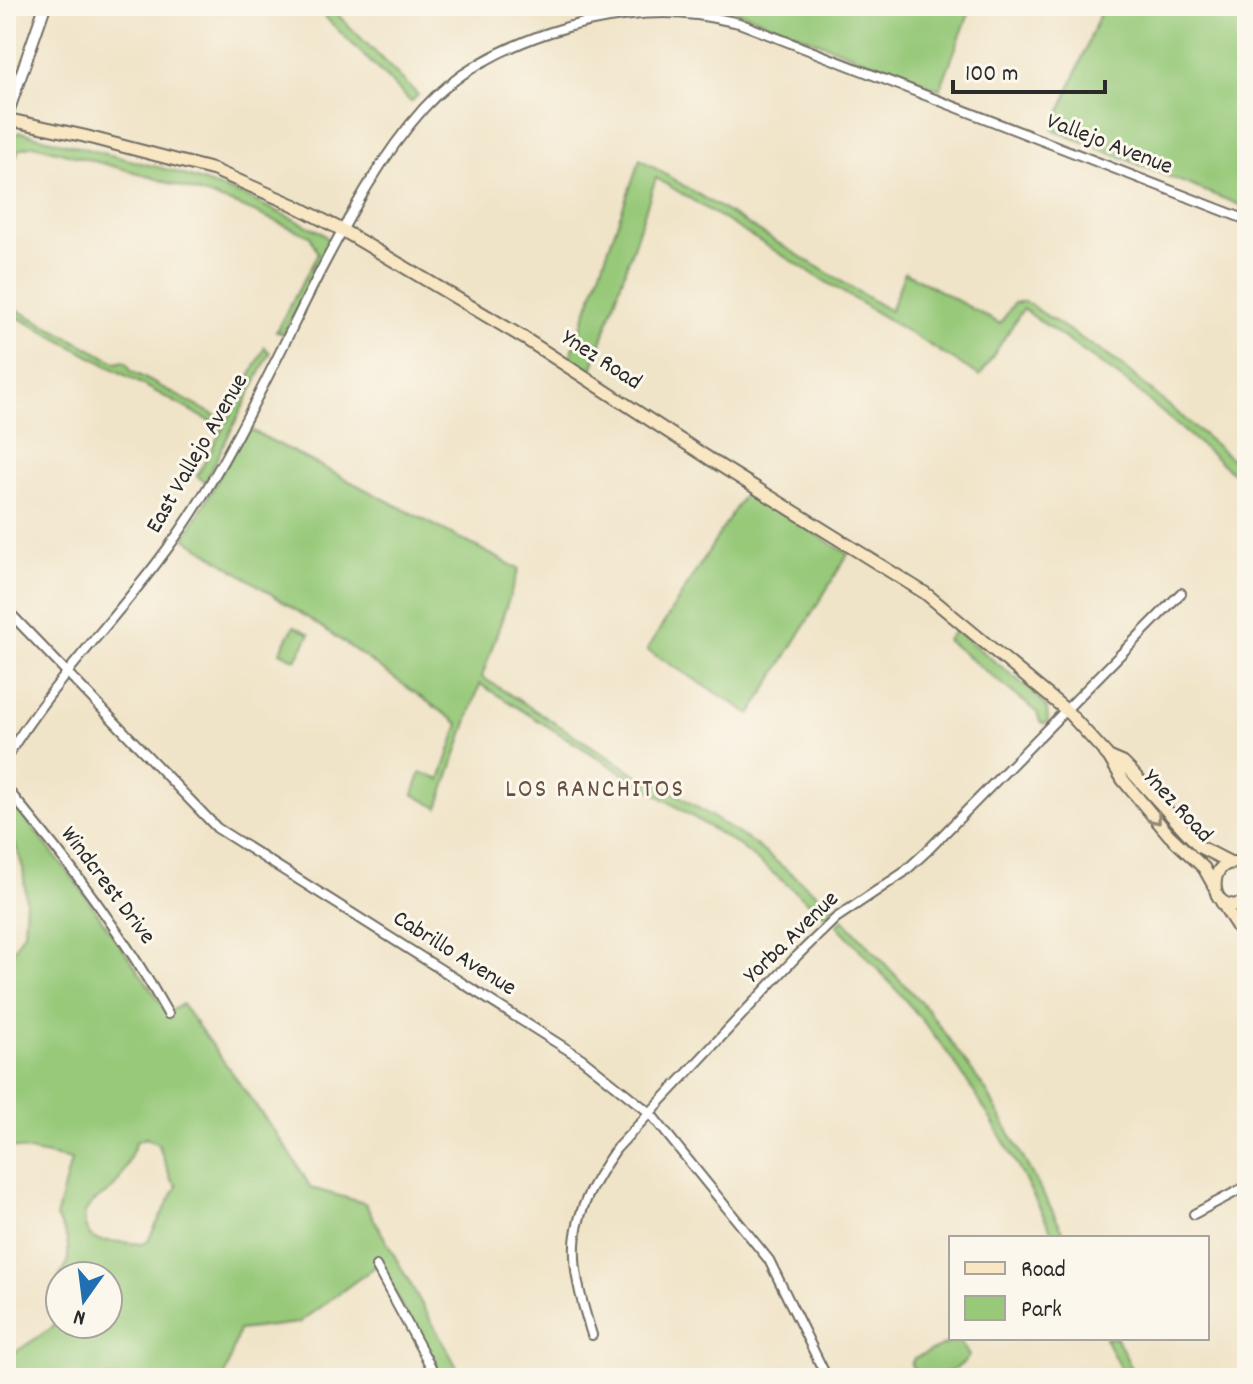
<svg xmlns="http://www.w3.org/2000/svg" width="1253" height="1384" viewBox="0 0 1253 1384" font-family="Dekko,sans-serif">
<rect width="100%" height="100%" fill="#fbf7ec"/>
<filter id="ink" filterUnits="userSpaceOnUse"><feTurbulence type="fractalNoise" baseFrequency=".0125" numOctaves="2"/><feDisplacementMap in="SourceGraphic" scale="16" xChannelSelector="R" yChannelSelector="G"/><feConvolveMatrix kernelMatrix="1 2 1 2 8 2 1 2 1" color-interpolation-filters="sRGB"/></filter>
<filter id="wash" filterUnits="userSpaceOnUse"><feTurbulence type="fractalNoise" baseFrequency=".006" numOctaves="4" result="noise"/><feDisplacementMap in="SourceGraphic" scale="32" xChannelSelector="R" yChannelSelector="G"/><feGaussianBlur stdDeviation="1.8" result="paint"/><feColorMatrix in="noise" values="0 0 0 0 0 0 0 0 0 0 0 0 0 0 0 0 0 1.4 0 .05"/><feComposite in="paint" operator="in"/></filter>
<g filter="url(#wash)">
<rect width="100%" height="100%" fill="#f0e4c8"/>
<!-- green -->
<path fill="#97c979" stroke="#617a52" stroke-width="2" fill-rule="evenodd" d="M310,6H329L418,95L411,102L316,8Z
M713,6H972L940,89L742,13Z
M1103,6H1247V208L1053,130Z
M20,132L173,171L244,196L321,232L328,239L327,250L283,334L276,331L318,254L310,236L240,206L138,173L34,145L19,149L6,184V139Z
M640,159L890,311L905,272L1000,324L1014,303L1024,301L1119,363L1247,472V485L1128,383L1023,309L980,376L656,178L592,370L570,358Z
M6,304L117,363L123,361L127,363L131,371L227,422L265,347L270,353L205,482L197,476L223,428L6,311Z
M247,428L519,569L482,677L650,783L653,779L753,843L837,910L828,918L741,847L480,684L438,808L413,794L421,772L440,780L459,724L319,625L185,538Z
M746,491L848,554L751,714L647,650Z
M294,626L310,634L296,660L280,652Z
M955,630L1037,695L1047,709L1048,721L1045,724L1040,722L1037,712L947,640Z
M6,794L74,880L168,1013L182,1004L290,1153L311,1188L365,1203L463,1378H440L379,1264L298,1323L239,1330L224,1378H6V1355L8,1357L53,1327L55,1320L51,1292L60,1277V1324H108V1276H60C74,1259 69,1234 56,1218L71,1160L6,1146V962L24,932L26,900L23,868L16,846L6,829ZM146,1138L158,1144L171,1179L177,1186L147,1242L142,1244L97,1240C90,1237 87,1233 85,1225C80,1200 108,1198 118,1182C126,1169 131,1154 137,1141Z
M843,919L927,1009L987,1092L1067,1238H1055C1022,1173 989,1110 946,1051C913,1006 875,966 837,925Z
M1105,1338H1117L1136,1378H1125Z
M956,1340L960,1341L969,1356C960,1371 935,1378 919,1378L911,1365L914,1358Z"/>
</g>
<g filter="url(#ink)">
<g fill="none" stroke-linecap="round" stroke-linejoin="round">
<defs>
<path id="minor" d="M6,609L217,828L581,1058L650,1113L769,1260L827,1378
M6,758C62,665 146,591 202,497C246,425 282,347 320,272C350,215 381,156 424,108C484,41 609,4 697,15C711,17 725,20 739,23L1247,220
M6,788C66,858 123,933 168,1014
M1194,1214L1247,1186
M376,1266L437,1378
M592,1335C566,1254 566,1220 616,1149L797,956L836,918L903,873L928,850L1181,593"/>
<path id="tertiary" d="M6,118L45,6"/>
<path id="secondary" d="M6,119L84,136L214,170L294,205L342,230L524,338L716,463L925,593L1066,710L1109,757L1123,780L1169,835L1204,868L1214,886
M1109,757L1123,763L1130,770L1200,847L1231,863
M1247,867C1206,844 1203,923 1247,901
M1221,901L1247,942"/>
</defs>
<!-- minor casing -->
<use href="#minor" stroke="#706c62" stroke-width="12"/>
<!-- tertiary casing -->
<use href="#tertiary" stroke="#706c62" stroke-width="14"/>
<!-- secondary casing -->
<use href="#secondary" stroke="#706c62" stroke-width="15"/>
<!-- minor -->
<use href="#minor" stroke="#fff" stroke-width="8"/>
<!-- tertiary -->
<use href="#tertiary" stroke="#fff" stroke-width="10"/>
<!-- secondary -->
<use href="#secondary" stroke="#f9e7c3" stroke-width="11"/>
</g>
<!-- one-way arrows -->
<defs><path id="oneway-chevron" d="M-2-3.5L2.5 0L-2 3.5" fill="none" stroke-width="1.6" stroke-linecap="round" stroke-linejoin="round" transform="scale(2)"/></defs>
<use stroke="#928977" href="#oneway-chevron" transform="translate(1156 819) rotate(50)"/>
</g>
<g text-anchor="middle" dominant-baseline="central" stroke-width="6" stroke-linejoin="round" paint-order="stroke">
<!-- street labels -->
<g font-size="24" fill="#2b2b2b" stroke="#fbf7ec">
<text transform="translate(1109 145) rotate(21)">Vallejo Avenue</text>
<text transform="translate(601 361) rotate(33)">Ynez Road</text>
<text transform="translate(198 454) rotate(-60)">East Vallejo Avenue</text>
<text transform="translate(1177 807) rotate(47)">Ynez Road</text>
<text transform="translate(107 886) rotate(53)">Windcrest Drive</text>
<text transform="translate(792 938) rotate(-44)">Yorba Avenue</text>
<text transform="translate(454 954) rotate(32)">Cabrillo Avenue</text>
</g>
<!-- neighbourhood labels -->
<g font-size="26" letter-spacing="2" fill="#694f3f" stroke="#fbf7ec">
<text x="595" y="790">LOS RANCHITOS</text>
</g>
</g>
<!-- margin -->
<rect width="1253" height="1384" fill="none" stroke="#fbf7ec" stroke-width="32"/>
<!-- legend -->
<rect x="949" y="1236" width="260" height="104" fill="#fbf7ec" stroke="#a8a59f" stroke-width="2"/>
<rect x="965" y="1262" width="40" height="12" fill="#f9e7c3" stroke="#a8a59f" stroke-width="2"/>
<text x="1021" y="1276" font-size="24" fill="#2b2b2b">Road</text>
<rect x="965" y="1296" width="40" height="24" fill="#97c979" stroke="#a8a59f" stroke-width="2"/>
<text x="1021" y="1316" font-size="24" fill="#2b2b2b">Park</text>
<!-- north arrow -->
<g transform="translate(84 1300) rotate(194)"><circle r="38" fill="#fbf7ec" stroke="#a8a59f" stroke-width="2"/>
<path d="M0-6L14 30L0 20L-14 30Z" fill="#1f6fb2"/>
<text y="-12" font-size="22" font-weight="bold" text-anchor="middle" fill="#2b2b2b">N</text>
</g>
<!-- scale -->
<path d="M953 80v12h152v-12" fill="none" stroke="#2b2b2b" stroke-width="4"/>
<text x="965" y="80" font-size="24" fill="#2b2b2b" stroke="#fbf7ec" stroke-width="6" paint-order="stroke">100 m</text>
</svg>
